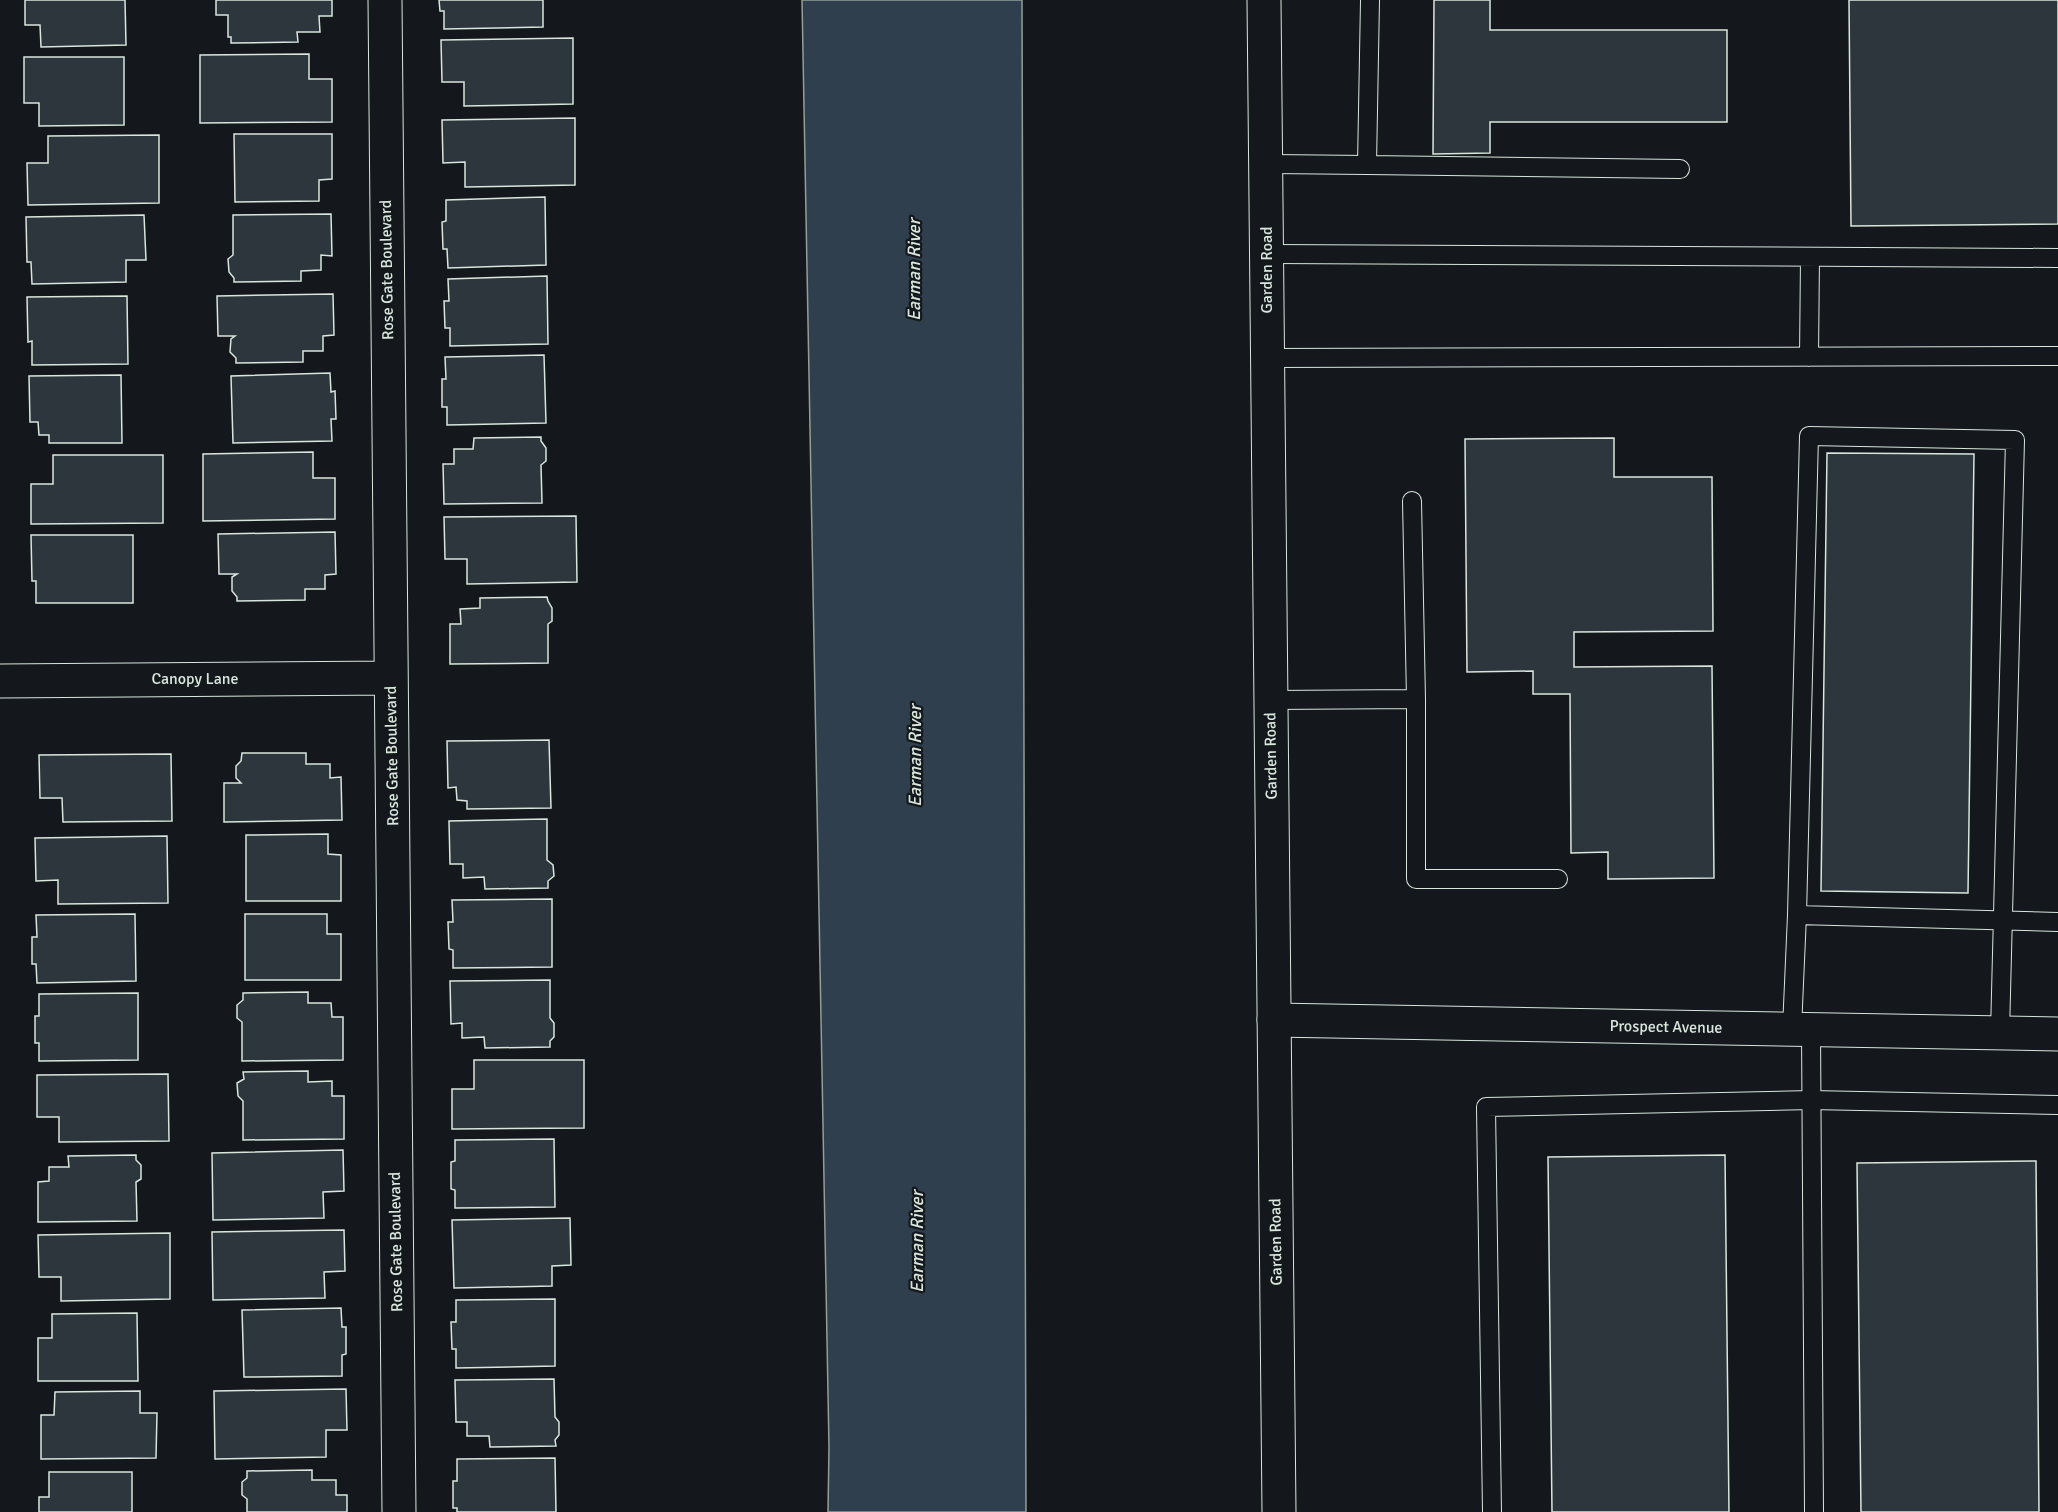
<svg xmlns="http://www.w3.org/2000/svg" width="2058" height="1512" viewBox="0 0 2058 1512" font-family="Signika,sans-serif">
<rect width="100%" height="100%" fill="#14181c"/>
<!-- water -->
<path fill="#2f3f4d" stroke="#939e99" stroke-width="1.5" d="M802,0H1022L1026,1512H828L829,1447Z"/>
<!-- building -->
<path fill="#2c363c" stroke="#d8e6dc" stroke-width="1.5" d="M25,0H125L126,45L41,47L40,25H25Z
M216,0H332V16H319L320,32H297L298,42L231,43V37H228V15H216Z
M439,0H543V27L444,29V11H440Z
M1434,0H1490V30H1727V122H1490V153L1433,154Z
M1849,0H2058V224L1851,226Z
M573,38V104L464,106V82H442L441,40Z
M309,54V79H332V122L200,123V55Z
M24,57H124V125L39,126V103H24Z
M575,118V185L465,187V162L443,163L442,120Z
M234,134H332V179L319,180V201L235,202Z
M159,135V203L28,205L27,163H48V136Z
M545,197L546,265L448,268L447,249H443L442,222L446,221V200Z
M331,214L332,256L321,255V270L301,271V281L234,282V278L229,272L228,259L233,255V215Z
M144,215L146,260H126V282L32,284L31,262H27L26,217Z
M547,276L548,344L450,346V328H445L444,301H449L448,279Z
M333,294L334,335L323,336V351H303V362L236,363V358L230,352L231,339L235,336H218L217,296Z
M127,296L128,364L32,365V341L28,342L27,297Z
M544,355L546,423L447,425V407H442V379H446L445,357Z
M330,373L331,392L335,391L336,419H331L332,441L233,443L231,376Z
M121,375L122,443H49V435H39L38,422H30L29,376Z
M541,437V441L546,448V461L541,465L542,503L444,504L443,464H454V449H473L474,438Z
M1614,438V477H1712L1713,631L1574,632V667L1712,666L1714,878L1608,879V852L1571,853L1570,694H1533V671L1467,672L1465,439Z
M313,452V478H335V519L203,521V454Z
M1827,453L1974,454L1968,893L1821,891Z
M53,455H163V523L31,524V484H53Z
M576,516L577,582L467,584V559H445L444,517Z
M335,532L336,574L325,575V589H305V600L237,601V597L232,591V577L237,574H219L218,534Z
M31,535H133V603H36V581H32Z
M547,597L548,601L552,608V621L548,624V663L450,664V624H461L460,609L480,608V598Z
M549,740L551,808L467,809V801L457,800L456,787L448,788L447,741Z
M242,753H306V764H330V778L341,777L342,820L224,822V783H241L236,778V766L241,761Z
M171,754L172,821L63,822L62,798H40L39,755Z
M547,819V860L553,865L554,876L548,881V888L485,889L484,877L463,878V864H450L449,821Z
M328,834V854L341,855V901H246V835Z
M167,836L168,903L58,904V880L36,881L35,838Z
M552,899V967L453,968V950L449,949L448,922H453L452,900Z
M135,914L136,981L37,983L36,964H32V937H37L36,915Z
M245,914H327V934H341V980H245Z
M550,980V1018L554,1023V1037L550,1041V1047L485,1048L484,1037L462,1038V1023L451,1024L450,981Z
M308,992V1003H331L332,1017H343V1060L242,1061V1022L237,1018V1005L243,1000V993Z
M138,993V1060L39,1061V1043H35V1016H39V994Z
M474,1060H584V1128L452,1129V1089H474Z
M308,1071V1082L332,1081V1096H344V1139L243,1140V1101L238,1096L237,1083L244,1079L243,1072Z
M168,1074L169,1141L59,1142V1117H37V1075Z
M554,1139L555,1207L455,1208V1190L451,1189V1162L455,1161V1140Z
M343,1150L344,1191L323,1192L324,1218L213,1220L212,1153Z
M136,1155V1160L141,1165V1179L136,1182L137,1221L38,1222V1182L49,1181V1167H69L68,1156Z
M1725,1155L1729,1512H1552L1548,1157Z
M2036,1161L2039,1512H1861L1857,1163Z
M570,1218L571,1265L552,1266V1286L454,1288L452,1220Z
M344,1230L345,1271L324,1272L325,1298L213,1300L212,1232Z
M170,1233V1299L61,1301V1277H39L38,1235Z
M555,1299V1366L456,1368V1349H452L451,1322H456V1300Z
M341,1308L342,1327H346V1354L342,1355V1376L244,1377L242,1310Z
M137,1313L138,1381H38V1338H52V1314Z
M554,1379L555,1417L559,1422V1435L555,1440L556,1446L490,1447L489,1436H467V1422H456L455,1380Z
M346,1389L347,1430H326V1457L215,1459L214,1391Z
M140,1391V1413H157L156,1458L41,1459V1415H54L55,1392Z
M555,1458L556,1512H457V1508H453V1481H457V1459Z
M312,1470V1480H336V1495H347V1512H247V1499L242,1495V1482L247,1478V1471Z
M49,1472H132V1512H39V1497H49Z"/>
<g fill="none" stroke-linecap="round" stroke-linejoin="round">
<defs>
<path id="lane" d="M1266,164L1367,165L1370,0
M1367,165L1680,169
M1267,254L2058,258
M1809,357L1810,257
M1267,358L2058,356
M1412,501L1416,699
M1271,700L1416,699V879H1558
M1797,915L1809,436L2015,440L2000,1033
M1792,1029L1797,915L2058,922
M1811,1029L1814,1512
M1492,1512L1486,1107L1811,1100L2058,1105"/>
<path id="street" d="M385,0L399,1512
M0,681L391,678
M1274,1020L2058,1034"/>
<path id="secondary" d="M1264,0L1279,1512"/>
</defs>
<!-- lane casing -->
<use href="#lane" stroke="#d8e6dc" stroke-width="20"/>
<!-- street casing -->
<use href="#street" stroke="#d8e6dc" stroke-width="35"/>
<!-- secondary casing -->
<use href="#secondary" stroke="#d8e6dc" stroke-width="35"/>
<!-- lane -->
<use href="#lane" stroke="#14181c" stroke-width="18"/>
<!-- street -->
<use href="#street" stroke="#14181c" stroke-width="33"/>
<!-- secondary -->
<use href="#secondary" stroke="#14181c" stroke-width="33"/>
</g>
<g text-anchor="middle" dominant-baseline="central" stroke-width="4.5" stroke-linejoin="round" paint-order="stroke">
<!-- street labels -->
<g font-size="16" fill="#d8e6dc" stroke="#14181c">
<text transform="translate(387 270) rotate(-91)">Rose Gate Boulevard</text>
<text transform="translate(1267 270) rotate(-90)">Garden Road</text>
<text x="195" y="679">Canopy Lane</text>
<text transform="translate(392 756) rotate(-91)">Rose Gate Boulevard</text>
<text transform="translate(1271 756) rotate(-91)">Garden Road</text>
<text transform="translate(1666 1027) rotate(1)">Prospect Avenue</text>
<text transform="translate(396 1242) rotate(-91)">Rose Gate Boulevard</text>
<text transform="translate(1276 1242) rotate(-91)">Garden Road</text>
</g>
<!-- water labels -->
<g font-size="18" font-style="italic" fill="#d8e6dc" stroke="#14181c">
<text transform="translate(914 270) rotate(-90)">Earman River</text>
<text transform="translate(915 756) rotate(-90)">Earman River</text>
<text transform="translate(917 1242) rotate(-90)">Earman River</text>
</g>
</g>
</svg>
